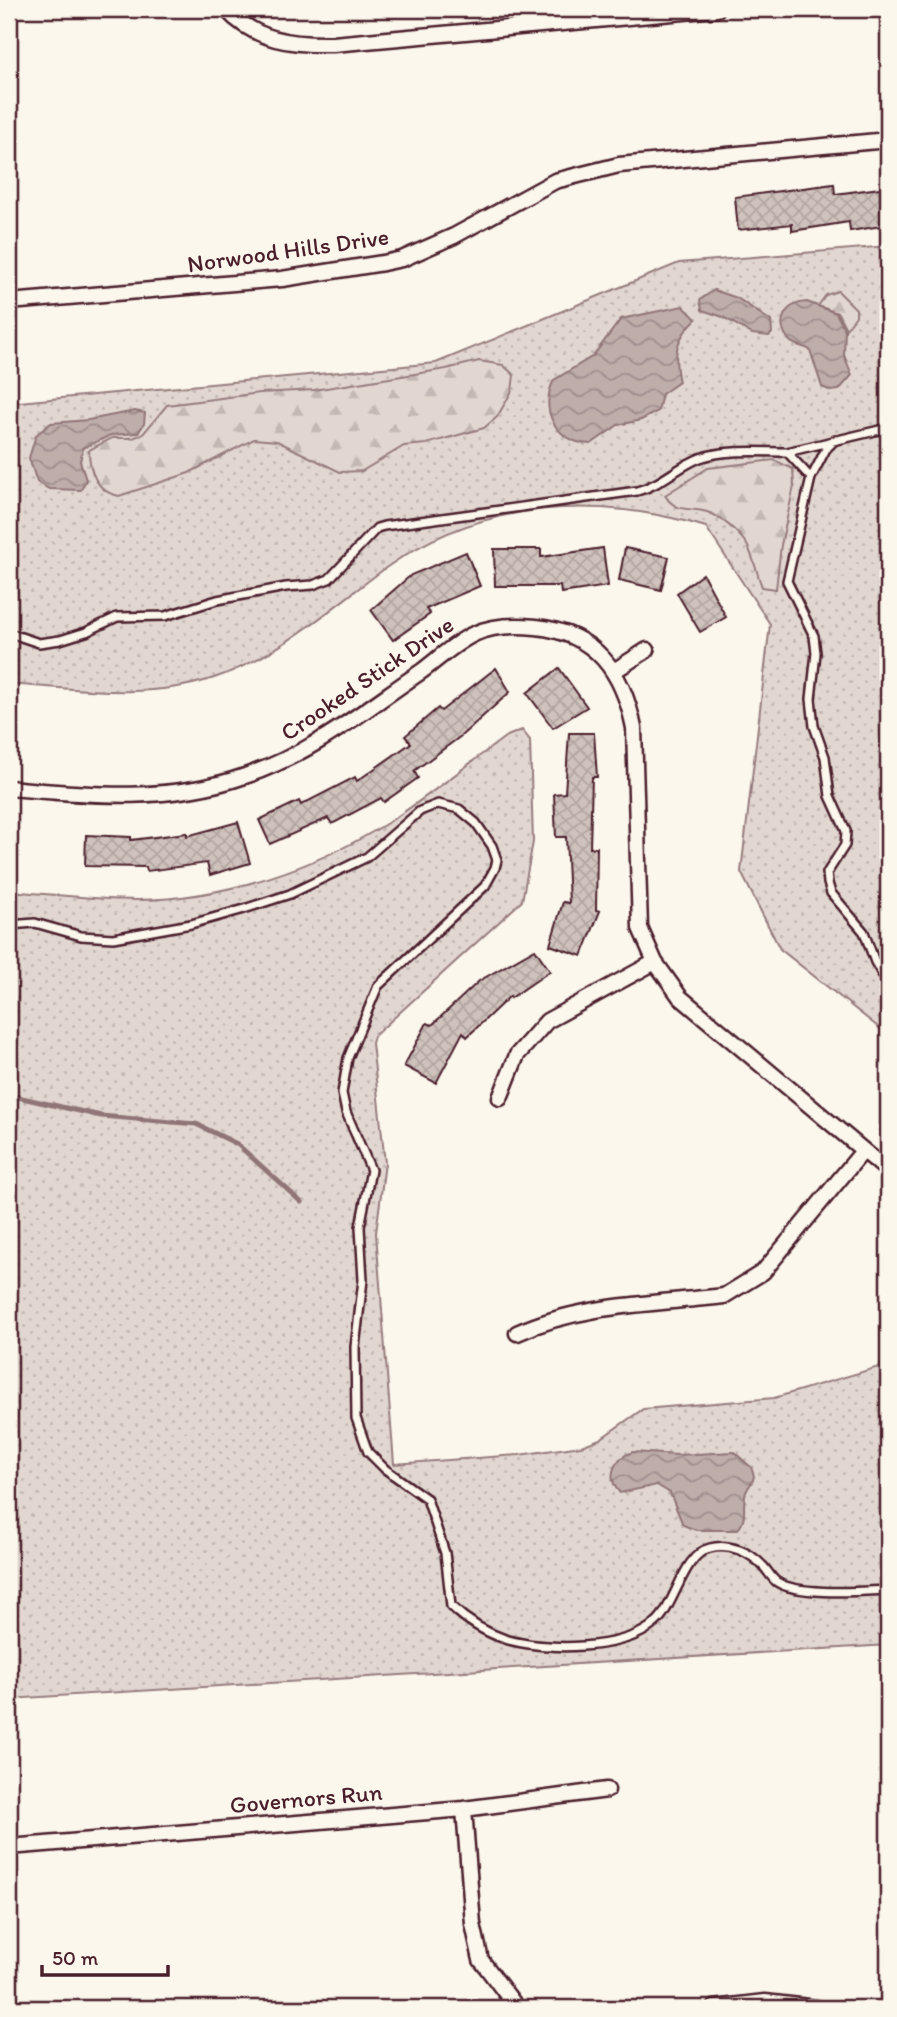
<svg xmlns="http://www.w3.org/2000/svg" width="897" height="2017" viewBox="0 0 897 2017" font-family="Itim,sans-serif">
<defs>
<pattern id="grass-dots" width="8" height="8" patternUnits="userSpaceOnUse" patternTransform="scale(1.75)"><rect width="8" height="8" fill="#e2d7d0"/><path d="M2 2h.1M6 6h.1" fill="none" stroke="#c3b8b3" stroke-width="1.8" stroke-linecap="round"/></pattern>
<pattern id="forest-firs" width="22" height="20" patternUnits="userSpaceOnUse" patternTransform="scale(1.75)"><rect width="22" height="20" fill="#e2d7d0"/><path d="M5 1l3.5 6h-7zM16 11l3.5 6h-7z" fill="#c3b8b3"/></pattern>
<pattern id="water-waves" width="16" height="10" patternUnits="userSpaceOnUse" patternTransform="scale(1.75)"><rect width="16" height="10" fill="#bfadaa"/><path d="M0 5q4-4 8 0t8 0" fill="none" stroke="#9d8c8b"/></pattern>
<pattern id="building-cross-hatch" width="8" height="8" patternUnits="userSpaceOnUse" patternTransform="scale(1.75)"><rect width="8" height="8" fill="#cfc2bc"/><path d="M0 0l8 8M0 8l8-8" fill="none" stroke="#b3a6a2"/></pattern>
</defs>
<rect width="100%" height="100%" fill="#fbf7ec"/>
<filter id="ink" filterUnits="userSpaceOnUse"><feTurbulence type="fractalNoise" baseFrequency=".0143" numOctaves="2"/><feDisplacementMap in="SourceGraphic" scale="14" xChannelSelector="R" yChannelSelector="G"/><feConvolveMatrix kernelMatrix="1 2 1 2 8 2 1 2 1" color-interpolation-filters="sRGB"/></filter>
<g filter="url(#ink)">
<!-- grass -->
<path fill="url(#grass-dots)" stroke="#967b7e" stroke-width="2" d="M888,246V1035L780,949L741,872L770,624L706,527C598,494 481,500 387,567C332,607 280,656 214,678C148,700 77,689 9,684V403L436,363L679,263Z
M522,730L530,740L533,842L522,901L374,1036L372,1043L385,1163L376,1233L394,1464L519,1455L581,1446L600,1439L643,1409L774,1398L879,1367L888,1356V1645L9,1699V891C51,894 94,900 137,900C223,899 316,868 389,822C429,796 467,765 505,737Z"/>
<!-- forest -->
<path fill="url(#forest-firs)" stroke="#967b7e" stroke-width="2" d="M838,291L856,309V316L846,329L838,313L818,306L826,295Z
M479,361L503,365L514,375L512,391L497,417L484,428L426,444L404,446L362,471L340,472L277,441L254,439L189,473L119,496C96,492 89,470 89,450L112,438H133L143,434L167,405L260,393L314,390L446,369Z
M774,460L793,469L794,486L781,545L776,589L762,587C758,577 751,548 745,542C737,531 720,516 707,512C689,507 675,513 665,495L708,468Z"/>
<!-- water -->
<path fill="url(#water-waves)" stroke="#907477" stroke-width="2" d="M714,290L737,298L771,321L772,333L769,336L752,334L723,317L702,310L700,300Z
M807,302L836,313L845,330L844,355L852,375L839,390L831,391L822,387L810,350C804,346 795,346 790,341C774,323 785,303 807,302Z
M683,306L696,319C675,339 673,354 679,382L662,394L658,411L641,420L618,425L591,444C557,444 538,410 554,380L593,356L621,319Z
M135,411L145,413L144,424L138,433L111,435L83,448L80,461L86,480L81,490L49,489L37,482L29,458L36,435L51,423L88,420Z
M633,1452L677,1455L734,1452L751,1467L754,1476C753,1483 749,1485 746,1492C741,1505 749,1519 737,1530H696L683,1525L670,1493L657,1485L620,1493C605,1477 614,1458 633,1452Z"/>
<g fill="none" stroke-linecap="round" stroke-linejoin="round">
<!-- stream -->
<path stroke="#907477" stroke-width="5" d="M9,1095L101,1116L196,1124L237,1144L301,1202"/>
</g>
<!-- building -->
<path fill="url(#building-cross-hatch)" stroke="#4a1f2b" stroke-width="2" d="M834,184L835,194L888,187V225L850,231L849,222L792,231V224L738,230L735,197Z
M603,548L608,586L561,593L560,586H495L494,549H541V557Z
M625,548L669,557L661,590L619,580Z
M466,552L480,586L426,609L430,614L393,640L371,610L411,575Z
M703,574L726,617L700,632L677,593Z
M496,668L510,692L461,736L414,771L418,778L384,802L381,798L332,824L328,818L270,844L259,820L299,801L301,805L355,777L357,781L411,743L405,736L438,708L441,711Z
M559,668L587,707L553,728L527,693Z
M569,733H594L597,777H592L590,848L597,847L596,910L600,911L582,956L550,945L563,902L569,903L566,837H556L554,794L565,793Z
M238,822L250,863L210,875L207,863L147,871L146,867L85,866L86,835L131,837V840L187,833V836Z
M535,949L550,971L511,998L510,996L467,1037L463,1032L436,1083L404,1066L427,1023L432,1025L479,981Z"/>
<g fill="none" stroke-linecap="round" stroke-linejoin="round">
<defs>
<path id="lane" d="M835,440L826,449L811,478L787,581L814,636L816,653L811,699L814,726L825,757L830,796L846,831L845,845L827,873L828,883L831,893L864,932L875,962L888,984
M787,452L888,428
M9,633L39,643L60,640L86,632L117,617L165,616L217,600L286,587L313,585L329,579L377,528L384,526L637,491C661,485 677,467 700,458C724,449 761,452 787,452L811,478
M9,925L35,923L81,936L113,938L191,924L241,910L290,894L367,857L420,811L438,804L459,809L476,823L492,846L497,860L495,868L485,886L378,986L348,1058L342,1093L346,1112L371,1170L360,1227L363,1280L355,1347L356,1418L368,1452L385,1469L427,1499L445,1553L451,1606C467,1621 484,1632 505,1639C544,1651 623,1651 655,1623C675,1607 683,1554 710,1548C730,1543 750,1552 763,1566C768,1571 772,1579 777,1582C798,1596 863,1591 888,1590"/>
<path id="street" d="M226,9C255,41 293,45 333,44L717,9
M9,302L282,279L383,263L402,259L454,236L555,181L619,165L888,140
M614,671L647,650
M9,788C89,795 168,803 245,776C313,753 363,711 422,671C438,659 456,642 474,634C493,625 516,625 536,627C596,633 623,672 634,728L640,928L655,962L680,997L888,1171
M500,1098L517,1055L547,1021L655,962
M517,1333C581,1304 655,1304 724,1296L763,1272L863,1151
M464,1809L473,1924L481,1960L517,2008
M9,1847L464,1809L607,1790
M714,2008L765,2002L817,2008"/>
</defs>
<!-- lane casing -->
<use href="#lane" stroke="#4a1f2b" stroke-width="12"/>
<!-- street casing -->
<use href="#street" stroke="#4a1f2b" stroke-width="19"/>
<!-- lane -->
<use href="#lane" stroke="#fbf7ec" stroke-width="7"/>
<!-- street -->
<use href="#street" stroke="#fbf7ec" stroke-width="14"/>
</g>
</g>
<g text-anchor="middle" dominant-baseline="central" stroke-width="6" stroke-linejoin="round" paint-order="stroke">
<!-- street labels -->
<g font-size="24" fill="#4a1f2b" stroke="#fbf7ec">
<text transform="translate(288 250) rotate(-8)">Norwood Hills Drive</text>
<text transform="translate(367 678) rotate(-34)">Crooked Stick Drive</text>
<text transform="translate(306 1798) rotate(-5)">Governors Run</text>
</g>
</g>
<!-- margin -->
<rect width="897" height="2017" fill="none" stroke="#fbf7ec" stroke-width="35"/>
<rect x="18" y="18" width="862" height="1982" fill="none" stroke="#4a1f2b" stroke-width="2.5" filter="url(#ink)"/>
<!-- scale -->
<path d="M42 1965v10h126v-10" fill="none" stroke="#4a1f2b" stroke-width="3.5"/>
<text x="52" y="1965" font-size="21" fill="#4a1f2b" stroke="#fbf7ec" stroke-width="5" paint-order="stroke">50 m</text>
</svg>
